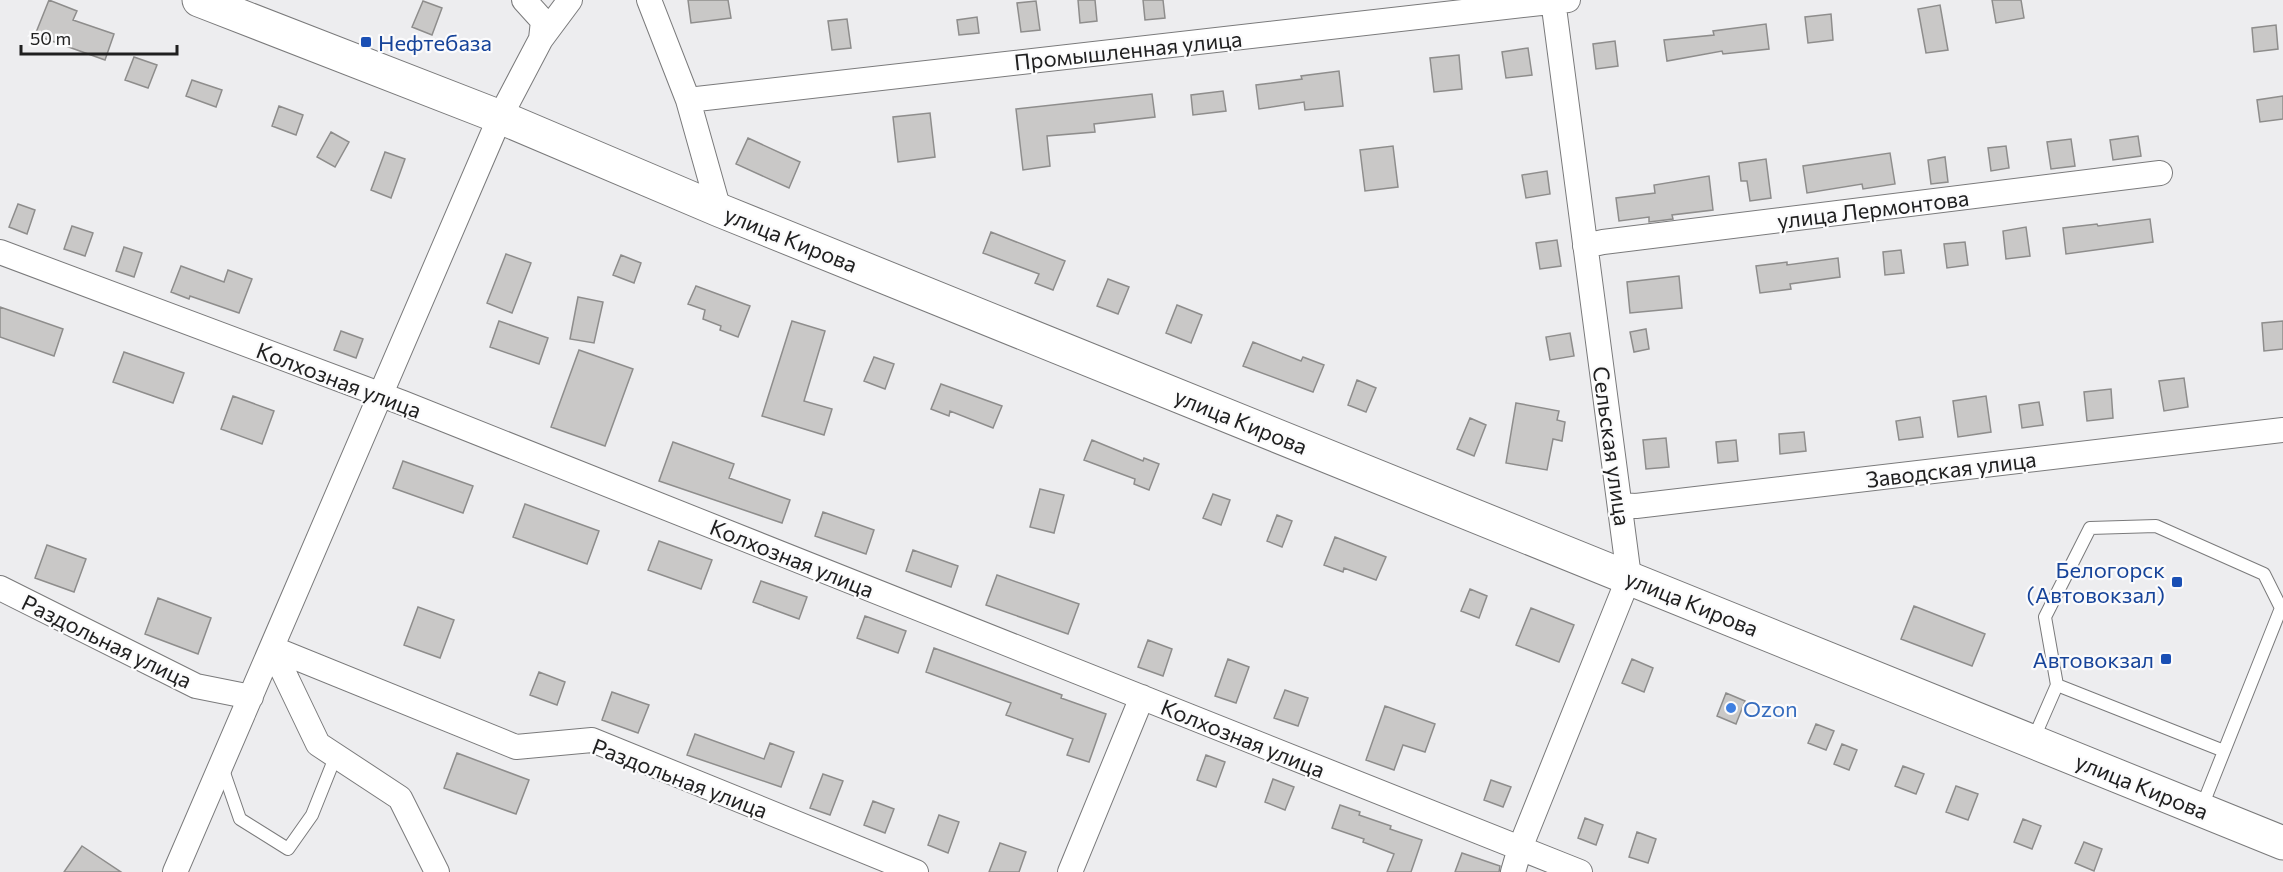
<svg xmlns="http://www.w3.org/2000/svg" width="2283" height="872" viewBox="0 0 2283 872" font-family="Commissioner,sans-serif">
<rect width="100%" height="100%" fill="#ededef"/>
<!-- building -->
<path fill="#c9c8c7" stroke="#8e8d8c" stroke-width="1.5" d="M49,0L77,11L73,20L114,34L105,60L35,35Z
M688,0H728L731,18L691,23Z
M1078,0H1095L1097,21L1080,23Z
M1143,0H1163L1165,18L1145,20Z
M1992,0H2021L2024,18L1996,23Z
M423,1L442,8L432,35L412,27Z
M1036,1L1040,30L1021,32L1017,3Z
M1940,5L1948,50L1926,53L1918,9Z
M1831,14L1833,40L1808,43L1805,17Z
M977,17L979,33L959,35L957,20Z
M847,19L851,48L832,50L828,21Z
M1766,24L1769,49L1723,54L1722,51L1667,61L1664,40L1714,35L1713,31Z
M2276,25L2278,49L2254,52L2252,28Z
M1615,41L1618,66L1596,69L1593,44Z
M1528,48L1532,75L1506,78L1502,52Z
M1459,55L1462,89L1434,92L1430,58Z
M134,57L157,65L148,88L125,80Z
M1339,71L1343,106L1305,110L1304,102L1259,109L1256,85L1302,79L1301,76Z
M192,80L222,90L216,107L186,96Z
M1223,91L1226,111L1193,115L1191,95Z
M1152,94L1155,117L1094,124L1095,132L1047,136L1050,166L1023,170L1016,109Z
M2283,96V119L2260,122L2257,100Z
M279,106L303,115L296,135L272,126Z
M930,113L935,157L898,162L893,117Z
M331,132L349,142L335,167L317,157Z
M2138,136L2141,156L2113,160L2110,140Z
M748,138L800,162L789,188L736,164Z
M2071,139L2075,166L2051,169L2047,142Z
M1393,146L1398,187L1365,191L1360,150Z
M2006,146L2009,168L1991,171L1988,148Z
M385,152L405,159L391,198L371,190Z
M1890,153L1895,184L1863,189L1862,184L1807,193L1803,166Z
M1945,157L1948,182L1931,184L1928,160Z
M1766,159L1771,198L1750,201L1747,181H1741L1739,163Z
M1547,171L1550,194L1526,198L1522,175Z
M1709,176L1713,210L1672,215L1673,219L1649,222V217L1619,221L1616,198L1655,193L1654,185Z
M18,204L35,210L27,234L9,227Z
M2150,219L2153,242L2066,254L2063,228L2097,224L2098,226Z
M72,226L93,233L85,256L64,249Z
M2026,227L2030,256L2006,259L2003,231Z
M991,232L1065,261L1053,290L1035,283L1039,274L983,253Z
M1557,240L1561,266L1540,269L1536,243Z
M1965,242L1968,265L1947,268L1944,244Z
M124,247L142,253L134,277L116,271Z
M1901,250L1904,273L1885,275L1883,252Z
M506,254L531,263L512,313L487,303Z
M621,255L641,263L634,283L613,275Z
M1838,258L1840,277L1790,284L1791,289L1760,293L1756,266L1787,262V265Z
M181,266L224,282L228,270L252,279L239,313L190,296L189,299L171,292Z
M1679,276L1682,308L1630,313L1627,282Z
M1108,279L1129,287L1118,314L1097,306Z
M696,286L750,306L738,337L720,330L721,326L703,319L705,310L688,304Z
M578,297L603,302L594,343L570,339Z
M1177,305L1202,315L1191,343L1166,333Z
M0,307L63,329L54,356L0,337Z
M499,321L548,338L539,364L490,347Z
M792,321L825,331L804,401L832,409L824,435L762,416Z
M2283,321V349L2264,351L2262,323Z
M1646,329L1649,349L1634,352L1630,332Z
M341,331L363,339L356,358L334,350Z
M1570,333L1574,356L1550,360L1546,337Z
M1253,342L1301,361L1303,357L1324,365L1313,392L1243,366Z
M579,350L633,369L605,446L551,427Z
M124,352L184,373L173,403L113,382Z
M874,357L894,364L885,389L864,381Z
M2184,378L2188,407L2164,411L2159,381Z
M1357,380L1376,388L1366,412L1348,405Z
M941,384L1002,406L993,428L950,411L949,416L931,409Z
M2111,389L2113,418L2087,421L2084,392Z
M233,396L274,411L262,444L221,429Z
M1986,396L1991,432L1958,437L1953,401Z
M2039,402L2043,425L2022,428L2019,405Z
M1516,403L1559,411L1557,420L1565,422L1562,441L1553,439L1547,470L1506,463Z
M1920,417L1923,437L1899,440L1896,421Z
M1470,418L1486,425L1474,456L1457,449Z
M1804,432L1806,451L1780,454L1779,434Z
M1666,438L1669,467L1646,469L1643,440Z
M1092,440L1143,461L1144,458L1159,464L1149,490L1134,484L1135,479L1084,460Z
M1736,440L1738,461L1718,463L1716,442Z
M673,442L734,464L729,478L790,500L782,523L659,481Z
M403,461L473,486L463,513L393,488Z
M1040,489L1064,495L1054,533L1030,527Z
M1213,494L1230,500L1221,525L1203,518Z
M525,504L599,531L587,564L513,537Z
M823,512L874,530L866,554L815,536Z
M1277,515L1292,521L1282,547L1267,541Z
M1335,537L1386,557L1376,580L1344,568L1343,572L1324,565Z
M659,541L712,560L701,589L648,570Z
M47,545L86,559L74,592L35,578Z
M913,550L958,566L951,587L906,571Z
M997,575L1079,604L1068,634L986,605Z
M761,581L807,597L799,619L753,602Z
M1470,589L1487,596L1479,618L1461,611Z
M158,598L211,618L198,654L145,634Z
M1914,606L1985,634L1972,666L1901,639Z
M418,607L454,620L440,658L404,645Z
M1531,608L1574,625L1559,662L1516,645Z
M865,616L906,631L898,653L857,638Z
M1148,640L1172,649L1163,676L1138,667Z
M934,648L1062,695L1061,698L1106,714L1089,762L1067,755L1073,739L1006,715L1011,703L926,672Z
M1228,659L1249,667L1236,703L1215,696Z
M1632,659L1653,668L1644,692L1622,683Z
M539,672L565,682L557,705L530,695Z
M1285,690L1308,698L1298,726L1274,718Z
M612,692L649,705L638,733L602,720Z
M1726,693L1745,701L1736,724L1717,716Z
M1385,706L1435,724L1425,752L1403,745L1394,770L1366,760Z
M1816,724L1834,731L1826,750L1808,743Z
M695,734L764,759L770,743L794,752L781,787L687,755Z
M1842,744L1857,750L1849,770L1834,764Z
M457,753L529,780L516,814L444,788Z
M1206,755L1225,762L1216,787L1197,780Z
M1903,766L1924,774L1916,794L1895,786Z
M823,774L843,781L830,815L810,808Z
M1273,779L1294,787L1285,810L1265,802Z
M1491,780L1511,787L1503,807L1484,800Z
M1956,786L1978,794L1968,820L1946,812Z
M873,801L894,809L885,833L864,825Z
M1340,805L1360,812L1359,815L1391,826L1390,829L1422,840L1411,872H1387L1394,854L1363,842L1364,839L1332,828Z
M939,815L959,822L948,853L928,845Z
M1585,818L1603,825L1596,845L1578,838Z
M2023,819L2041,826L2032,849L2014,842Z
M1637,832L1656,839L1648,863L1629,857Z
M2084,842L2102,849L2094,871L2075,863Z
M1000,843L1026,852L1019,872H989Z
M82,846L121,872H64Z
M1462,853L1500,866L1499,872H1455Z"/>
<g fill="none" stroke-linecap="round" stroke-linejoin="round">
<defs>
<path id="service" d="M2057,685L2224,751
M2033,740L2057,685L2045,617L2090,528L2156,526L2264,574L2281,608L2201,809
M222,767L240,819L288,849L312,815L336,755"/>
<path id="minor" d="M524,0L543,21L541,39
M649,0L688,100L719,210
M688,100L1568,0
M1585,246L1603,242L2160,173
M0,252L403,403L1580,872
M1620,505L1636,506L2283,430
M0,588L196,686L251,697
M272,648L516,747L592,740L916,872
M272,648L318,744L400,798L437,872
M175,872L500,117L541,39L570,0
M1070,872L1142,697
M1513,872L1520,848L1629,577L1553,0"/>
<path id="secondary" d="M199,0L500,117L719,210L2283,843"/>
</defs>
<!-- service casing -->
<use href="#service" stroke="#7a7a7b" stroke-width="14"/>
<!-- minor casing -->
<use href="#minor" stroke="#7a7a7b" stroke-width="26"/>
<!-- secondary casing -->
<use href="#secondary" stroke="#7a7a7b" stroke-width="35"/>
<!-- service -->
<use href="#service" stroke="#fff" stroke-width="12"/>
<!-- minor -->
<use href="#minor" stroke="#fff" stroke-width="24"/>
<!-- secondary -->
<use href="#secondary" stroke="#fff" stroke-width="33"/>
</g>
<!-- markers -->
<g fill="#1a4fb4" stroke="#fbfbfc" stroke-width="2">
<rect x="360" y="36" width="12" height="12" rx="3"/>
<rect x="2171" y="576" width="12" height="12" rx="3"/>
<rect x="2160" y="653" width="12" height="12" rx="3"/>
</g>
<circle fill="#3f7fe0" stroke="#fbfbfc" stroke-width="2" cx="1731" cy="708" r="6"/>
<g text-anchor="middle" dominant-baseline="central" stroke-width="4.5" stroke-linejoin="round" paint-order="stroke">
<!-- transit labels -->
<g font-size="22" fill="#164399" stroke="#fbfbfc" text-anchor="end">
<text x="378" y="42" text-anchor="start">Нефтебаза</text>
<text x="2165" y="569">Белогорск<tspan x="2165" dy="25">(Автовокзал)</tspan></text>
<text x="2154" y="659">Автовокзал</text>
</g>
<!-- street labels -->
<g font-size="22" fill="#202020" stroke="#fbfbfc">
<text transform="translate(1128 50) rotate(-6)">Промышленная улица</text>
<text transform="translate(1873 209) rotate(-7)">улица Лермонтова</text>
<text transform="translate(791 239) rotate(22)">улица Кирова</text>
<text transform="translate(339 380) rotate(21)">Колхозная улица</text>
<text transform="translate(1241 421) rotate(22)">улица Кирова</text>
<text transform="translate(1612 446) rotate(82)">Сельская улица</text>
<text transform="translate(1951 469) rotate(-7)">Заводская улица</text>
<text transform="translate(792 558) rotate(22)">Колхозная улица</text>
<text transform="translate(1692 603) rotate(22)">улица Кирова</text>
<text transform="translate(107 641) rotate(26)">Раздольная улица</text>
<text transform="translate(1243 738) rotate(22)">Колхозная улица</text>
<text transform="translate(680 778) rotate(21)">Раздольная улица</text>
<text transform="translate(2142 786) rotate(22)">улица Кирова</text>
</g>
<!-- shop labels -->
<g font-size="22" fill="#366cbe" stroke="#fbfbfc" text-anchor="start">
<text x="1743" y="708">Ozon</text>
</g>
</g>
<!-- scale -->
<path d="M21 45v9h156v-9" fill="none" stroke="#202020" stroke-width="3"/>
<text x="30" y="45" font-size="18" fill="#202020" stroke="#fbfbfc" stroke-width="4.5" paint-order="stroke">50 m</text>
</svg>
